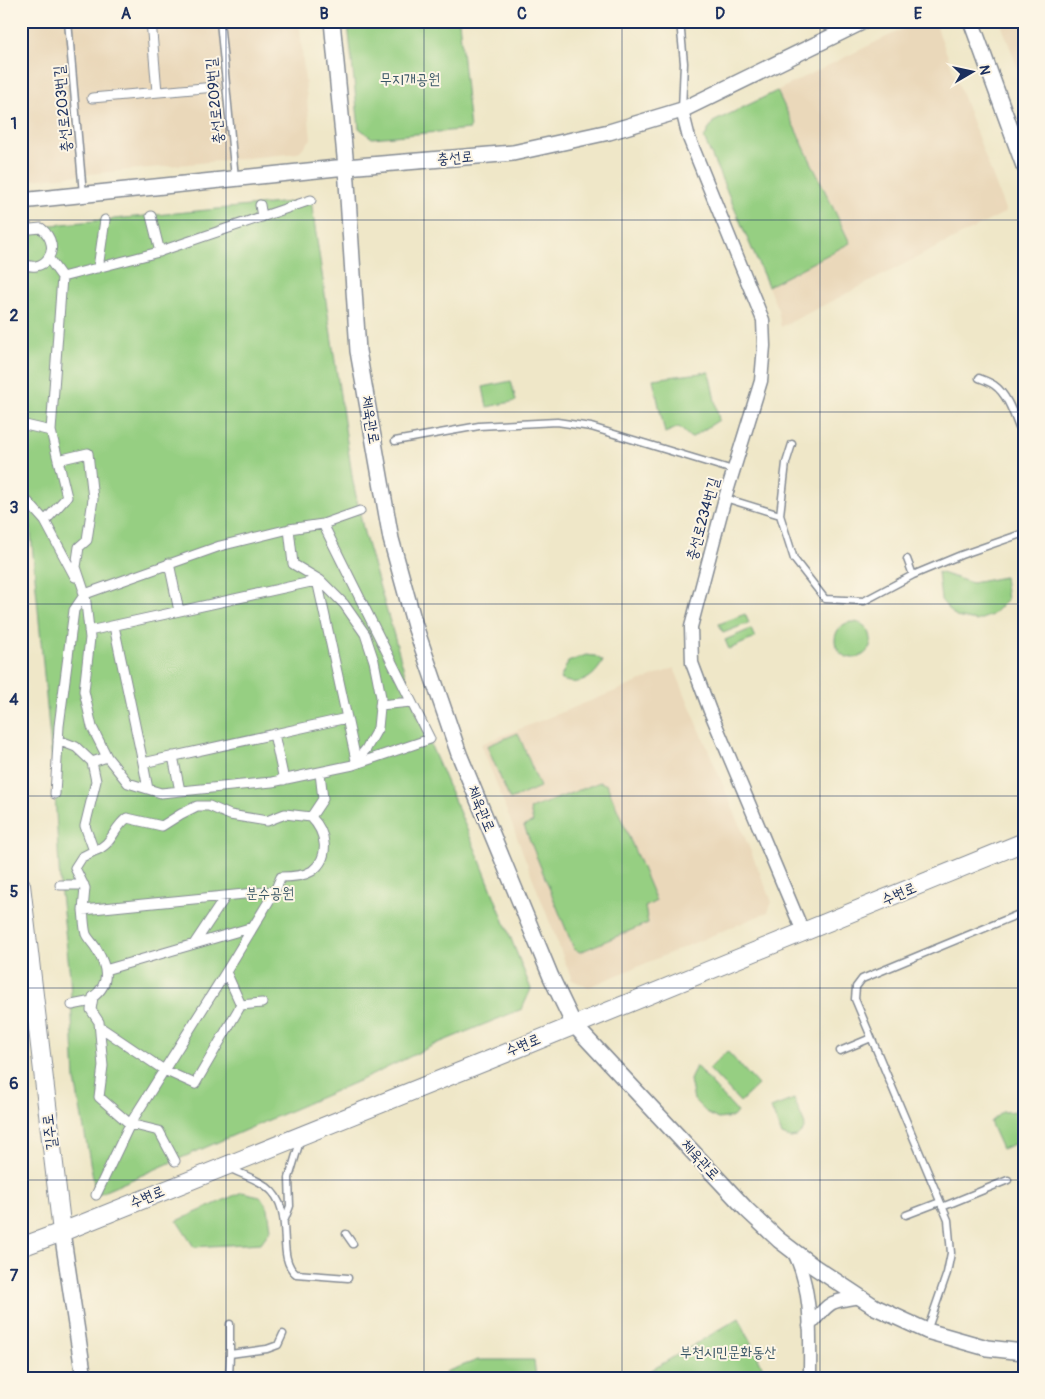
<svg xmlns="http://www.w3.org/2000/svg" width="1045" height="1399" viewBox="0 0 1045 1399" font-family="Pangolin,'Poor Story',sans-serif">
<rect width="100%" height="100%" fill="#fcf5e5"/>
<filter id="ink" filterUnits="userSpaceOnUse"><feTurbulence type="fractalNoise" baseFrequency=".02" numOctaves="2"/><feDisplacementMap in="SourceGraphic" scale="10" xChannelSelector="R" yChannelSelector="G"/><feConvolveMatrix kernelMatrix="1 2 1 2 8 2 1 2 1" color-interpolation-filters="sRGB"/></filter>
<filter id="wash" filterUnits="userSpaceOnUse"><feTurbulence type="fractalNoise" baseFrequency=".0096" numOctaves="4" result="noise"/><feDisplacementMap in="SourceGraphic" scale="20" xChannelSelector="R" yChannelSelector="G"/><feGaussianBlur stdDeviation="1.12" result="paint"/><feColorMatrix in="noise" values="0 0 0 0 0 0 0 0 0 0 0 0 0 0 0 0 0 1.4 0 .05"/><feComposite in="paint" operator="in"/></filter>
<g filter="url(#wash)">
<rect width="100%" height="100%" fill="#efe7c8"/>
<!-- built -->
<path fill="#ead8ba" d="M21,21H299L311,139L298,153L21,181Z
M919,21L935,22L1006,212L781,327L778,310L704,138L713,122Z
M1000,21H1024V85Z
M674,668L772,902L768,912L589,987L572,980L481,744Z"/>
<!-- green -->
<path fill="#96cf82" stroke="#587f70" d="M371,21H459L470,129L372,138L359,128L348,24Z
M777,91L850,243L768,286L704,138L713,122Z
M311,200L353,482L364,533L416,711L477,853L531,989L522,1009L436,1044L370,1076L96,1195L75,1080L70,976L60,885L55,794L21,424V228Z
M709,372L719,420L691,438L679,427L665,433L653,379Z
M511,381L516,401L487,407L483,387Z
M938,572L972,583L1004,577L1007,600L992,615L976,621L956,617L941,600Z
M745,614L749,623L723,633L719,624Z
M835 640a18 18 0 1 1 36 0a18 18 0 1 1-36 0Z
M751,629L755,638L729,649L725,640Z
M586,655L595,656L603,661C594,678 579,688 560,679L568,662Z
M518,733L540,787L510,800L487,746Z
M600,782L607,785L656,901L645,907L648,923L580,952L574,949L524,826L533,822L530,809Z
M727,1051L758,1085L740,1102L709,1069Z
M696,1066L737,1112L733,1117L718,1119L708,1114L694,1100L690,1080Z
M794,1099L805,1125L803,1131L797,1137L790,1138L782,1135L771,1108Z
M1018,1111L1024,1113V1140L1002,1149L990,1122L1002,1112Z
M242,1192L260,1196L268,1208L271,1229L261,1243L194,1247L177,1221Z
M739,1318L768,1378H596L597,1375L645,1374Z
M478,1360H534L536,1378H446L445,1372Z"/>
</g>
<g filter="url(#ink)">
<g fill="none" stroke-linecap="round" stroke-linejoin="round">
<defs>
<path id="service" d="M68,21L83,194
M220,21L235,178
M680,21L684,63L682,110
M979,378C984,380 990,382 994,385C1010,396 1016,423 1024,440
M395,441L479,426L557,422L591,427L733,470
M725,498L780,515L794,559L825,599L864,601L913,575L961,555L1024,533
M780,515L786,463L792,444
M907,559L913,575
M840,1051L871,1038
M228,1168C239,1173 257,1179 267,1187C297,1210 274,1256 296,1274L348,1278
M942,1207L1008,1180
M906,1215L940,1202
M285,1219L290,1206L289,1178L301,1138
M346,1234L353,1244
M230,1324V1354
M927,1331L947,1273L951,1253L948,1220L855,999L856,987L862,979L1024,912
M229,1378L230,1354L267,1349L278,1345L283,1334"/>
<path id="pedestrian" d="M151,21L157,92
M92,98L215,87
M260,205L262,217
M151,216L160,252
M21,230L41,228C66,249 41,277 21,262
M49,259L62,277
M98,268L105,220
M21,424L51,431
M58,460L88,453L93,499L87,540L79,547L76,567L85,594L90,638L84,691L92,727L107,757L128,783L161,793L272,782L353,765L366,749L378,728L381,697L374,661L365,634L344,604L320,580L293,564L289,529
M28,502L45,521L67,497L51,431L62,277L155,253L311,200
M45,521L75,577
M323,524L430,739L353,765
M169,563L179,611
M83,591L85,594L220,546L289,529L323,524L360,511
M114,626L143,763L347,718L317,580
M89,631L320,580
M380,705L411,702
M347,718L356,760
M274,734L284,780
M58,740L76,747L92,762L107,757
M173,756L180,791
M92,762L96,781L85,826L94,851L82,857L75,868L85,888L83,910L275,891
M143,763L148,789
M55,794L59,726L74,610L85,594
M94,851C113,845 112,829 127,818L162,826L181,814L197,806H209L230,815L267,821L285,814L311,817L323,799L320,773
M60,885H84
M83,910C84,917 84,927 86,934C88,939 94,944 97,950C107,967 111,984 93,997L91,1010L99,1022L103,1066L99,1097L130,1124L159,1131L175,1161
M194,944L226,896
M105,970L253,927
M262,1003L241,1005L226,972L275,891L281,877C291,877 304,876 312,871C331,857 326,832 311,817
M72,1005L92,1001
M100,1027L164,1070L195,1084L241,1005
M96,1195L130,1124L226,972"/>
<path id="minor" d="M682,110L689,138L763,320L764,346L761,381L725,498L691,627L692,663L710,711L804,934
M793,1251C813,1288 810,1336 810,1378
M809,1326C831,1301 829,1301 862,1297"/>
<path id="tertiary" d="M332,21L346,167L358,351L391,539L415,626L459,754L551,977L574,1025L747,1210L779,1240L813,1266L875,1307L927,1331L987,1348L1024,1352
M971,21L1024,166
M21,201L346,167L513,153L609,132L682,110L864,21
M62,1232L84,1378"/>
<path id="secondary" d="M21,885L62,1232
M21,1247L62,1232C383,1102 704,975 1024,842"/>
</defs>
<!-- service casing -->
<use href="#service" stroke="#858b93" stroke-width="9"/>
<!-- pedestrian casing -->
<use href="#pedestrian" stroke="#858b93" stroke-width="11"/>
<!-- minor casing -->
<use href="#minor" stroke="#858b93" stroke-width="15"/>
<!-- tertiary casing -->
<use href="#tertiary" stroke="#858b93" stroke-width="18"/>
<!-- secondary casing -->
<use href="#secondary" stroke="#858b93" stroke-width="20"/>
<!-- service -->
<use href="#service" stroke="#fff" stroke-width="6"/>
<!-- pedestrian -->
<use href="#pedestrian" stroke="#fff" stroke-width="9"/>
<!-- minor -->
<use href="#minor" stroke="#fff" stroke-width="12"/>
<!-- tertiary -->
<use href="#tertiary" stroke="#fff" stroke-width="15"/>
<!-- secondary -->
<use href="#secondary" stroke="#fff" stroke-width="18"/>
</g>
</g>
<!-- grid -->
<path fill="none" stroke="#1b2f5e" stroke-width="1" stroke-opacity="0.55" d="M226,21V1378M424,21V1378M622,21V1378M820,21V1378M21,220H1024M21,412H1024M21,604H1024M21,796H1024M21,988H1024M21,1180H1024"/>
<g text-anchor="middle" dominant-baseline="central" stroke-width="4" stroke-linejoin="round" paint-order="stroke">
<!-- park labels -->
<g font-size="15" fill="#3a5767" stroke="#fcf5e5">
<text x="410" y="79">무지개공원</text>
<text x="270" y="893">분수공원</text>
<text x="728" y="1352">부천시민문화동산</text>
</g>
<!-- street labels -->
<g font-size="15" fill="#1b2f5e" stroke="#fcf5e5">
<text transform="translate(215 101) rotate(-95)">충선로209번길</text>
<text transform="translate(63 109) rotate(-95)">충선로203번길</text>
<text transform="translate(455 158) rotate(-5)">충선로</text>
<text transform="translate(370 420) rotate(80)">체육관로</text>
<text transform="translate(703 519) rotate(-74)">충선로234번길</text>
<text transform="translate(481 809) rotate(67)">체육관로</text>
<text transform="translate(899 894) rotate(-23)">수변로</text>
<text transform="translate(523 1045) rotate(-22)">수변로</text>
<text transform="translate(50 1132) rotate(-97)">길주로</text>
<text transform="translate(700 1160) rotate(47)">체육관로</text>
<text transform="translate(147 1197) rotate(-22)">수변로</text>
</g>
</g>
<!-- margin -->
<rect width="1045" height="1399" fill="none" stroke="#fcf5e5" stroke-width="55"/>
<!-- north arrow -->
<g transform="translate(972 72) rotate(81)" stroke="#fcf5e5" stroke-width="4" paint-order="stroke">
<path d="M0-4L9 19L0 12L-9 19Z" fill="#1b2f5e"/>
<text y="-8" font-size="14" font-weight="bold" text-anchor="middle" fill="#1b2f5e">N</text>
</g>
<rect x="28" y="28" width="990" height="1344" fill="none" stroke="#1b2f5e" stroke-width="2"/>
<g font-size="16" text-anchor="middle" font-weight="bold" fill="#1b2f5e">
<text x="126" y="19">A</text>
<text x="324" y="19">B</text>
<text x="522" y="19">C</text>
<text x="720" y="19">D</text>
<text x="918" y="19">E</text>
<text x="14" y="129">1</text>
<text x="14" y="321">2</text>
<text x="14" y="513">3</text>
<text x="14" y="705">4</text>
<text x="14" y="897">5</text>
<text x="14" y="1089">6</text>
<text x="14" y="1281">7</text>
</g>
</svg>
